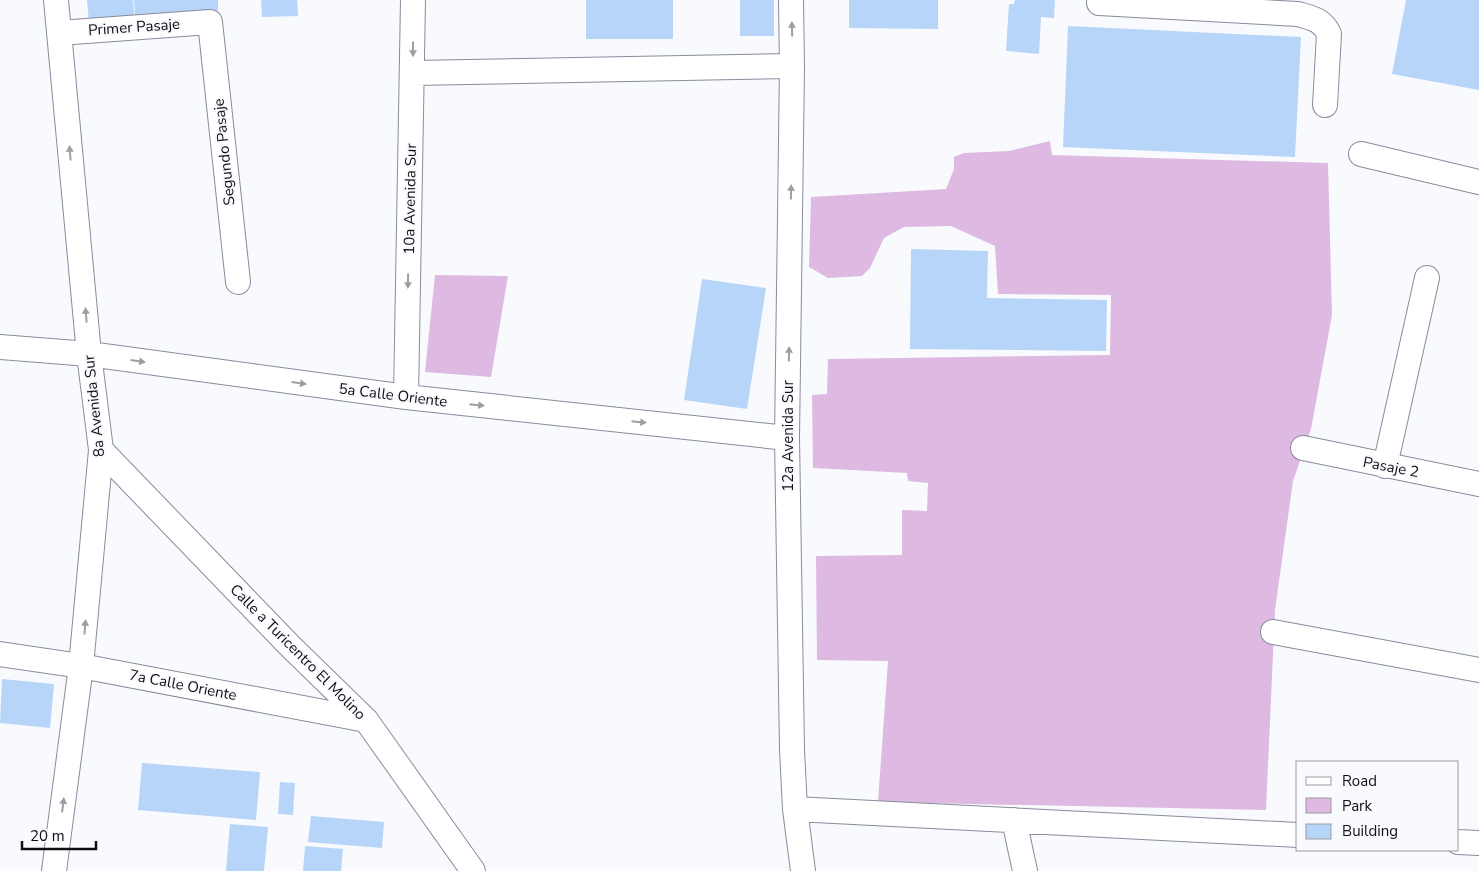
<svg xmlns="http://www.w3.org/2000/svg" width="1479" height="871" viewBox="0 0 1479 871" font-family="'Nunito Sans',sans-serif">
<rect width="100%" height="100%" fill="#f9fafd"/>
<!-- green -->
<path fill="#deb9e1" d="M1050,141L1052,155L1328,163L1332,315L1311,429L1293,481L1275,610L1266,810L878,802L888,661L817,660L816,556L902,555V510L927,511L928,483L908,481L907,473L813,468L812,395L827,394L828,359L1110,355L1111,295L998,294L995,246L951,226L904,227L884,238L870,268L862,276L828,278L809,267L811,197L946,189L954,169V157L964,153L1009,151Z
M435,275L508,276L491,377L425,372Z"/>
<!-- building -->
<path fill="#b7d5f8" d="M87,0H133L135,23H89Z
M134,0H218V11L135,16Z
M261,0H297L298,16L262,17Z
M586,0H673V39H586Z
M740,0H774V36H740Z
M849,0H938V29L849,28Z
M1015,0H1055L1054,18L1041,17L1039,54L1006,51L1009,4H1014Z
M1406,0H1479V90L1392,74Z
M1068,26L1301,37L1295,157L1063,147Z
M911,249L988,251L987,298L1107,300L1106,351L910,349Z
M702,279L766,288L747,409L684,400Z
M2,679L54,684L50,728L0,723Z
M142,763L260,772L256,820L138,810Z
M280,782L295,783L293,815L278,814Z
M311,816L384,822L382,848L308,842Z
M230,824L268,827L264,871H226Z
M305,846L343,849L341,871H303Z"/>
<g fill="none" stroke-linecap="round" stroke-linejoin="round">
<defs>
<path id="minor" d="M791,0L792,66L787,438L792,750L795,809L803,871
M1099,3L1298,14C1312,18 1323,20 1329,34L1325,105
M59,33L210,22L238,282
M413,73L792,66
M1361,154L1479,182
M0,347L89,354L406,397L787,438
M406,397L413,0
M1303,448L1479,484
M101,450L290,646L366,720L473,871
M1385,466L1427,278
M1273,632L1479,670
M0,654L81,666L366,720
M795,809L1298,835
M1014,820L1025,871
M1458,842L1479,843
M54,871L81,666L101,450L89,354L56,0"/>
</defs>
<!-- minor casing -->
<use href="#minor" stroke="#888c9c" stroke-width="26"/>
<!-- minor -->
<use href="#minor" stroke="#fff" stroke-width="24"/>
</g>
<!-- one-way arrows -->
<defs><path id="oneway-solid" d="M-6-.8H1V-3.2L6.5 0L1 3.2V.8H-6Z" transform="scale(1.25)"/></defs>
<g fill="#9f9fa2">
<use href="#oneway-solid" transform="translate(792 29) rotate(-91)"/>
<use href="#oneway-solid" transform="translate(413 49) rotate(90)"/>
<use href="#oneway-solid" transform="translate(70 153) rotate(-95)"/>
<use href="#oneway-solid" transform="translate(791 192) rotate(-89)"/>
<use href="#oneway-solid" transform="translate(408 281) rotate(91)"/>
<use href="#oneway-solid" transform="translate(86 315) rotate(-95)"/>
<use href="#oneway-solid" transform="translate(789 354) rotate(-89)"/>
<use href="#oneway-solid" transform="translate(138 361) rotate(8)"/>
<use href="#oneway-solid" transform="translate(299 383) rotate(8)"/>
<use href="#oneway-solid" transform="translate(477 405) rotate(6)"/>
<use href="#oneway-solid" transform="translate(639 422) rotate(6)"/>
<use href="#oneway-solid" transform="translate(85 627) rotate(-85)"/>
<use href="#oneway-solid" transform="translate(63 805) rotate(-83)"/>
</g>
<g text-anchor="middle" dominant-baseline="central" stroke-width="4" stroke-linejoin="round" paint-order="stroke">
<!-- street labels -->
<g font-size="15" fill="#0f1016" stroke="#f9fafd">
<text transform="translate(134 27) rotate(-4)">Primer Pasaje</text>
<text transform="translate(224 152) rotate(-96)">Segundo Pasaje</text>
<text transform="translate(410 199) rotate(-89)">10a Avenida Sur</text>
<text transform="translate(393 395) rotate(7)">5a Calle Oriente</text>
<text transform="translate(94 406) rotate(-96)">8a Avenida Sur</text>
<text transform="translate(788 436) rotate(-90)">12a Avenida Sur</text>
<text transform="translate(1391 467) rotate(11)">Pasaje 2</text>
<text transform="translate(298 652) rotate(45)">Calle a Turicentro El Molino</text>
<text transform="translate(183 685) rotate(11)">7a Calle Oriente</text>
</g>
</g>
<!-- legend -->
<rect x="1296" y="761" width="162" height="90" fill="#f9fafd" stroke="#9b9ca1"/>
<rect x="1306" y="777" width="25" height="8" fill="#ffffff" stroke="#9b9ca1"/>
<text x="1342" y="786" font-size="15" fill="#0f1016">Road</text>
<rect x="1306" y="798" width="25" height="15" fill="#deb9e1" stroke="#9b9ca1"/>
<text x="1342" y="811" font-size="15" fill="#0f1016">Park</text>
<rect x="1306" y="824" width="25" height="15" fill="#b7d5f8" stroke="#9b9ca1"/>
<text x="1342" y="836" font-size="15" fill="#0f1016">Building</text>
<!-- scale -->
<path d="M22 841v8h74v-8" fill="none" stroke="#0f1016" stroke-width="2.5"/>
<text x="30" y="841" font-size="15" fill="#0f1016" stroke="#f9fafd" stroke-width="4" paint-order="stroke">20 m</text>
</svg>
